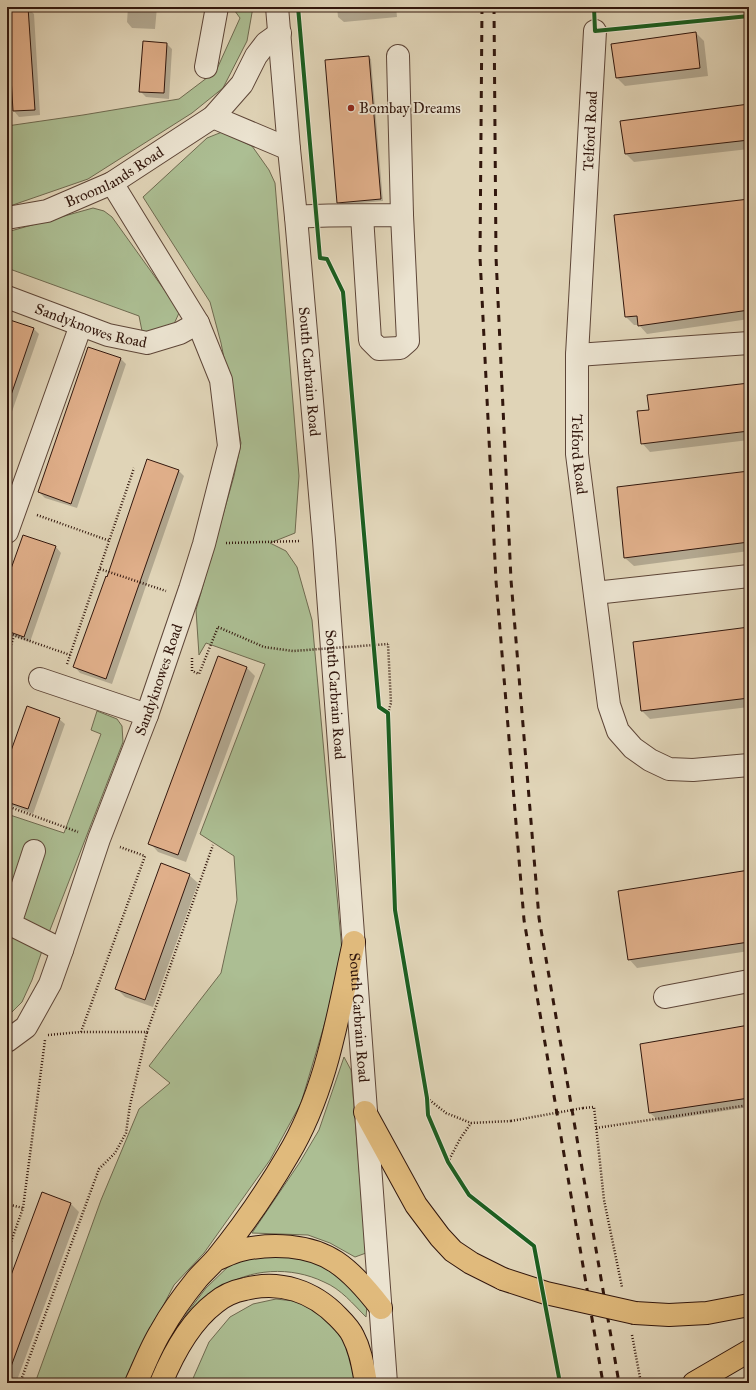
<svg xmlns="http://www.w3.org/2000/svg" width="756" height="1390" viewBox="0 0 756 1390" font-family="'IM FELL Great Primer',serif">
<rect width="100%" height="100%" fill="#e0d4b7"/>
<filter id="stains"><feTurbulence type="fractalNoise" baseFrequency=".005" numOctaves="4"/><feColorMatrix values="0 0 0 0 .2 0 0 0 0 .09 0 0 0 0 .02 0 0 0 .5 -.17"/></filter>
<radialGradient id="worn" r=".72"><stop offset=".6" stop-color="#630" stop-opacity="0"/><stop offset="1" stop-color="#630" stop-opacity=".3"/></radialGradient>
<!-- green -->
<path fill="#acbe93" stroke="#6f6a50" d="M232,7H253L247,41L223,88L192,113L88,179L7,207V126L83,115L179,99L216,71L240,18Z
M222,132L252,146L269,170L275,183L299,476L295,533L270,543L286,551L297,567L312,620L343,962L301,1103L270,1160L204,1253L174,1285L141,1348L127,1383H35L101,1200L139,1109L170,1083L149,1066L221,973L237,900L234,856L200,834L265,664L206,643L199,655L196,610L234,476L241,443L221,343L210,302L143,197L207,138Z
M93,208L104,211L112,217L173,302L179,313L174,324L149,333L142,331L139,316L7,268V232Z
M97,711L117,719L122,726L123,742L43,948L32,980L22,1002L7,1017V814L64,833L101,734L91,730Z
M344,1057L351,1070L366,1253L355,1257L330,1243L308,1235L252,1233L300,1162L319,1130Z
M303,1253L368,1295L366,1317C353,1304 341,1289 324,1282C291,1266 250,1268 219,1289C214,1293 209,1299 204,1304C192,1317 181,1330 169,1342L187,1313L206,1288L235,1260Z
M276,1299L302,1302L344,1328L364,1383H191L209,1342L230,1317L253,1304Z"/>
<!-- shadow -->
<path fill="#0003" d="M128,7H157L155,29L132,28L127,22Z
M337,7H396L397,17L344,22L338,17Z
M28,8L34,14L40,115L19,117L14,111L7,10Z
M696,33L704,41L708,76L625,86L617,78Z
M167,44L172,49L169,99L146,97L140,91Z
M368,57L371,59L383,201L341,205L338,202Z
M749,105V149L634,162L626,154Z
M749,200V319L647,334L639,325H634L626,317Z
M7,319L34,329L39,334L7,426Z
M121,359L126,364L77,508L45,498L39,492Z
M749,384V440L650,452L642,443L650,410Z
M179,471L184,476L112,684L80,673L75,667L108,578Z
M749,472V551L634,566L625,558L618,488Z
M56,547L61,553L30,642L7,634V583Z
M749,628V707L650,719L642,711Z
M218,657L247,668L255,676L186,862L158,852L150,843Z
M59,719L65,724L33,814L7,804V765Z
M749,871V951L637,968L629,959Z
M189,875L198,883L153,1007L125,997L117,989Z
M749,1026V1107L659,1121L650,1113Z
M42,1194L71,1204L79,1212L16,1383H7V1289Z"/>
<!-- building -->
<path fill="#e0af8a" stroke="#32170d" d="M28,7L35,110L13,111L7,9Z
M696,32L700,68L616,78L611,44Z
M143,41L167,43L164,93L139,92Z
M369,56L381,199L337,203L325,60Z
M749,104V140L625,154L620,121Z
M749,199V310L638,326L637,316L625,317L614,215Z
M7,319L34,328L10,398H7Z
M88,347L121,358L71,504L38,492Z
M749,383V431L641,444L637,411L649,410L647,395Z
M147,459L179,470L106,679L73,667L106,576L107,577Z
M749,471V542L624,558L617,487Z
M23,535L56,546L24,637L7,631V580Z
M749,627V698L641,711L633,642Z
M218,656L247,667L178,855L148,844Z
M27,706L60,718L28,809L7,802V762Z
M161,863L190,874L145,1000L115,989Z
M749,870V942L628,960L618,891Z
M749,1025V1098L649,1113L640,1044Z
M42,1192L71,1203L9,1372H7V1286Z"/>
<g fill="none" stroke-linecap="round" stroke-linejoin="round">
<defs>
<g id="minor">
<path id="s1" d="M277,7L289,149L296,217L324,540L386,1383"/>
<path id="s2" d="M595,31L577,355V454L609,705L618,731L633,748L650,760L669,769L693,770L749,765"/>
<path d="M206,67L217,7"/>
<path d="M213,117L289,149"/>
<path d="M362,216L370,340L379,349L400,348L408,341L402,215L398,56"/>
<path d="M296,217C331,214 367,216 402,215"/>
<path id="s3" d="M7,218L47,211L112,183L213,117L242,84L256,56L266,43L280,33"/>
<path id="s4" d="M7,297L108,335L147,343L180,333L198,323"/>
<path d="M577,355L749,343"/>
<path d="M7,532L81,325"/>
<path d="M595,593L749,576"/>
<path d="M40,679L147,715"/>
<path d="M34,851L10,924L62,950"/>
<path d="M665,997L749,981"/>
<path id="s5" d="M7,1041L26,1027L50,984L62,950L99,839L147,715L190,589L204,544L229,446L221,380L198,323L112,183"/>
</g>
<path id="major" d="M365,1112L416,1205L440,1237L453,1251L471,1263L503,1279
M215,1260C223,1257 232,1252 241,1250C271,1243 309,1244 336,1262C354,1274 368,1291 381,1308
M635,1313L669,1315L707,1313L749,1305
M136,1383C144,1366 151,1347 161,1331C171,1313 184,1295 197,1279C203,1272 210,1266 216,1259C243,1226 267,1191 288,1155C327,1090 338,1014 354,942
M161,1383C173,1354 190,1322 215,1303C223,1296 235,1291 245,1289C280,1280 313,1291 338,1317C344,1323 350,1329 353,1336C361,1351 363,1367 366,1383
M694,1383L749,1351"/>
</defs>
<!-- minor casing -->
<use href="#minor" stroke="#5e4638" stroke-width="24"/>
<!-- major casing -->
<use href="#major" stroke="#32170d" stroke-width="24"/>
<!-- path -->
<path stroke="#32170d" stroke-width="2.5" stroke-dasharray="1 2" stroke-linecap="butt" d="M37,515L110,541
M226,543L301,541
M100,569L166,591
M7,633L70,655
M7,656L14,636
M192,658V671L199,674L218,627
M67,664L134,468
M388,713L391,703L388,644
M7,806L78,832
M81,1032L145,856L120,847
M48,1035L81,1032H147L213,845
M427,1098L446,1113L471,1123L511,1121
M583,1108L594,1107L604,1200L622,1287
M596,1128L749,1105
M448,1162L460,1139L471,1123
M7,1204L23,1208
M7,1253L23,1208L45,1040
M632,1335L641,1383
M20,1383L99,1169L115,1153L126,1133L130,1105L147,1032"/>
<!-- minor -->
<use href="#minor" stroke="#ebe3d0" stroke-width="22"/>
<!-- major -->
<use href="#major" stroke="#e0ba7c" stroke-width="22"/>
<!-- rail -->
<path stroke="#32170d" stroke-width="3" stroke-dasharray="7 7" stroke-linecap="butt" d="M482,7L480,257L496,581L524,920L603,1383
M494,7L496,257L511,580L539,918L619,1383"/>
<defs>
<path id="major-bridge" d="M503,1279L546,1293L635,1313"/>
</defs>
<!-- major-bridge casing -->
<use href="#major-bridge" stroke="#32170d" stroke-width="24" stroke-linecap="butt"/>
<!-- path-bridge -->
<path stroke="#32170d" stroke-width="2.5" stroke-dasharray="1 2" stroke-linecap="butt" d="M218,627L264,647L293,651L388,644
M511,1121L583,1108"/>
<!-- major-bridge -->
<use href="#major-bridge" stroke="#e0ba7c" stroke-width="22"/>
<defs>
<path id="cycleway" d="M298,7L320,258L327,259L343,292L379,707L388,713L395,910L427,1098L428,1115L448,1162L469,1195L534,1246L560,1383
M594,7L595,31L749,16"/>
</defs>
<!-- cycleway casing -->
<use href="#cycleway" stroke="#ebe3d0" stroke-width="6"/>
<!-- cycleway -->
<use href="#cycleway" stroke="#1b5e20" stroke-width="4"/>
</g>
<!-- markers -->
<circle fill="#8f2418" stroke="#ebe3d0" stroke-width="1.5" cx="351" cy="108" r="4"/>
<g text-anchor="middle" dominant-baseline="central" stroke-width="3.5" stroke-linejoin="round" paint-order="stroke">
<!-- poi labels -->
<g font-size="15" fill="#32170d" stroke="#ebe3d0" text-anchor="start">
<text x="359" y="108">Bombay Dreams</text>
</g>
<!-- street labels -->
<g font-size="15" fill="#32170d" stroke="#ebe3d0">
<text transform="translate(590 131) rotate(-87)">Telford Road</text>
<text stroke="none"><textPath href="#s3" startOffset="116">Broomlands Road</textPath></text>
<text stroke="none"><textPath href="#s4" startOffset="89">Sandyknowes Road</textPath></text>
<text stroke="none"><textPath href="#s1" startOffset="366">South Carbrain Road</textPath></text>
<text stroke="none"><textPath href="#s2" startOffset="424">Telford Road</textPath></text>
<text stroke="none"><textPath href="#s5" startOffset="396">Sandyknowes Road</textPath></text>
<text stroke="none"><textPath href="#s1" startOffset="690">South Carbrain Road</textPath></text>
<text stroke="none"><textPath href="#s1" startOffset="1014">South Carbrain Road</textPath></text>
</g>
</g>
<!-- margin -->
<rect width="756" height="1390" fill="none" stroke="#e0d4b7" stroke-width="24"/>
<rect x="8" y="8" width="740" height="1374" fill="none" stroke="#32170d" stroke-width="2"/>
<rect x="12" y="12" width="732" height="1366" fill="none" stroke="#32170d"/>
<rect width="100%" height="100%" filter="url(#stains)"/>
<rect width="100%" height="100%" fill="url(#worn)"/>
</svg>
